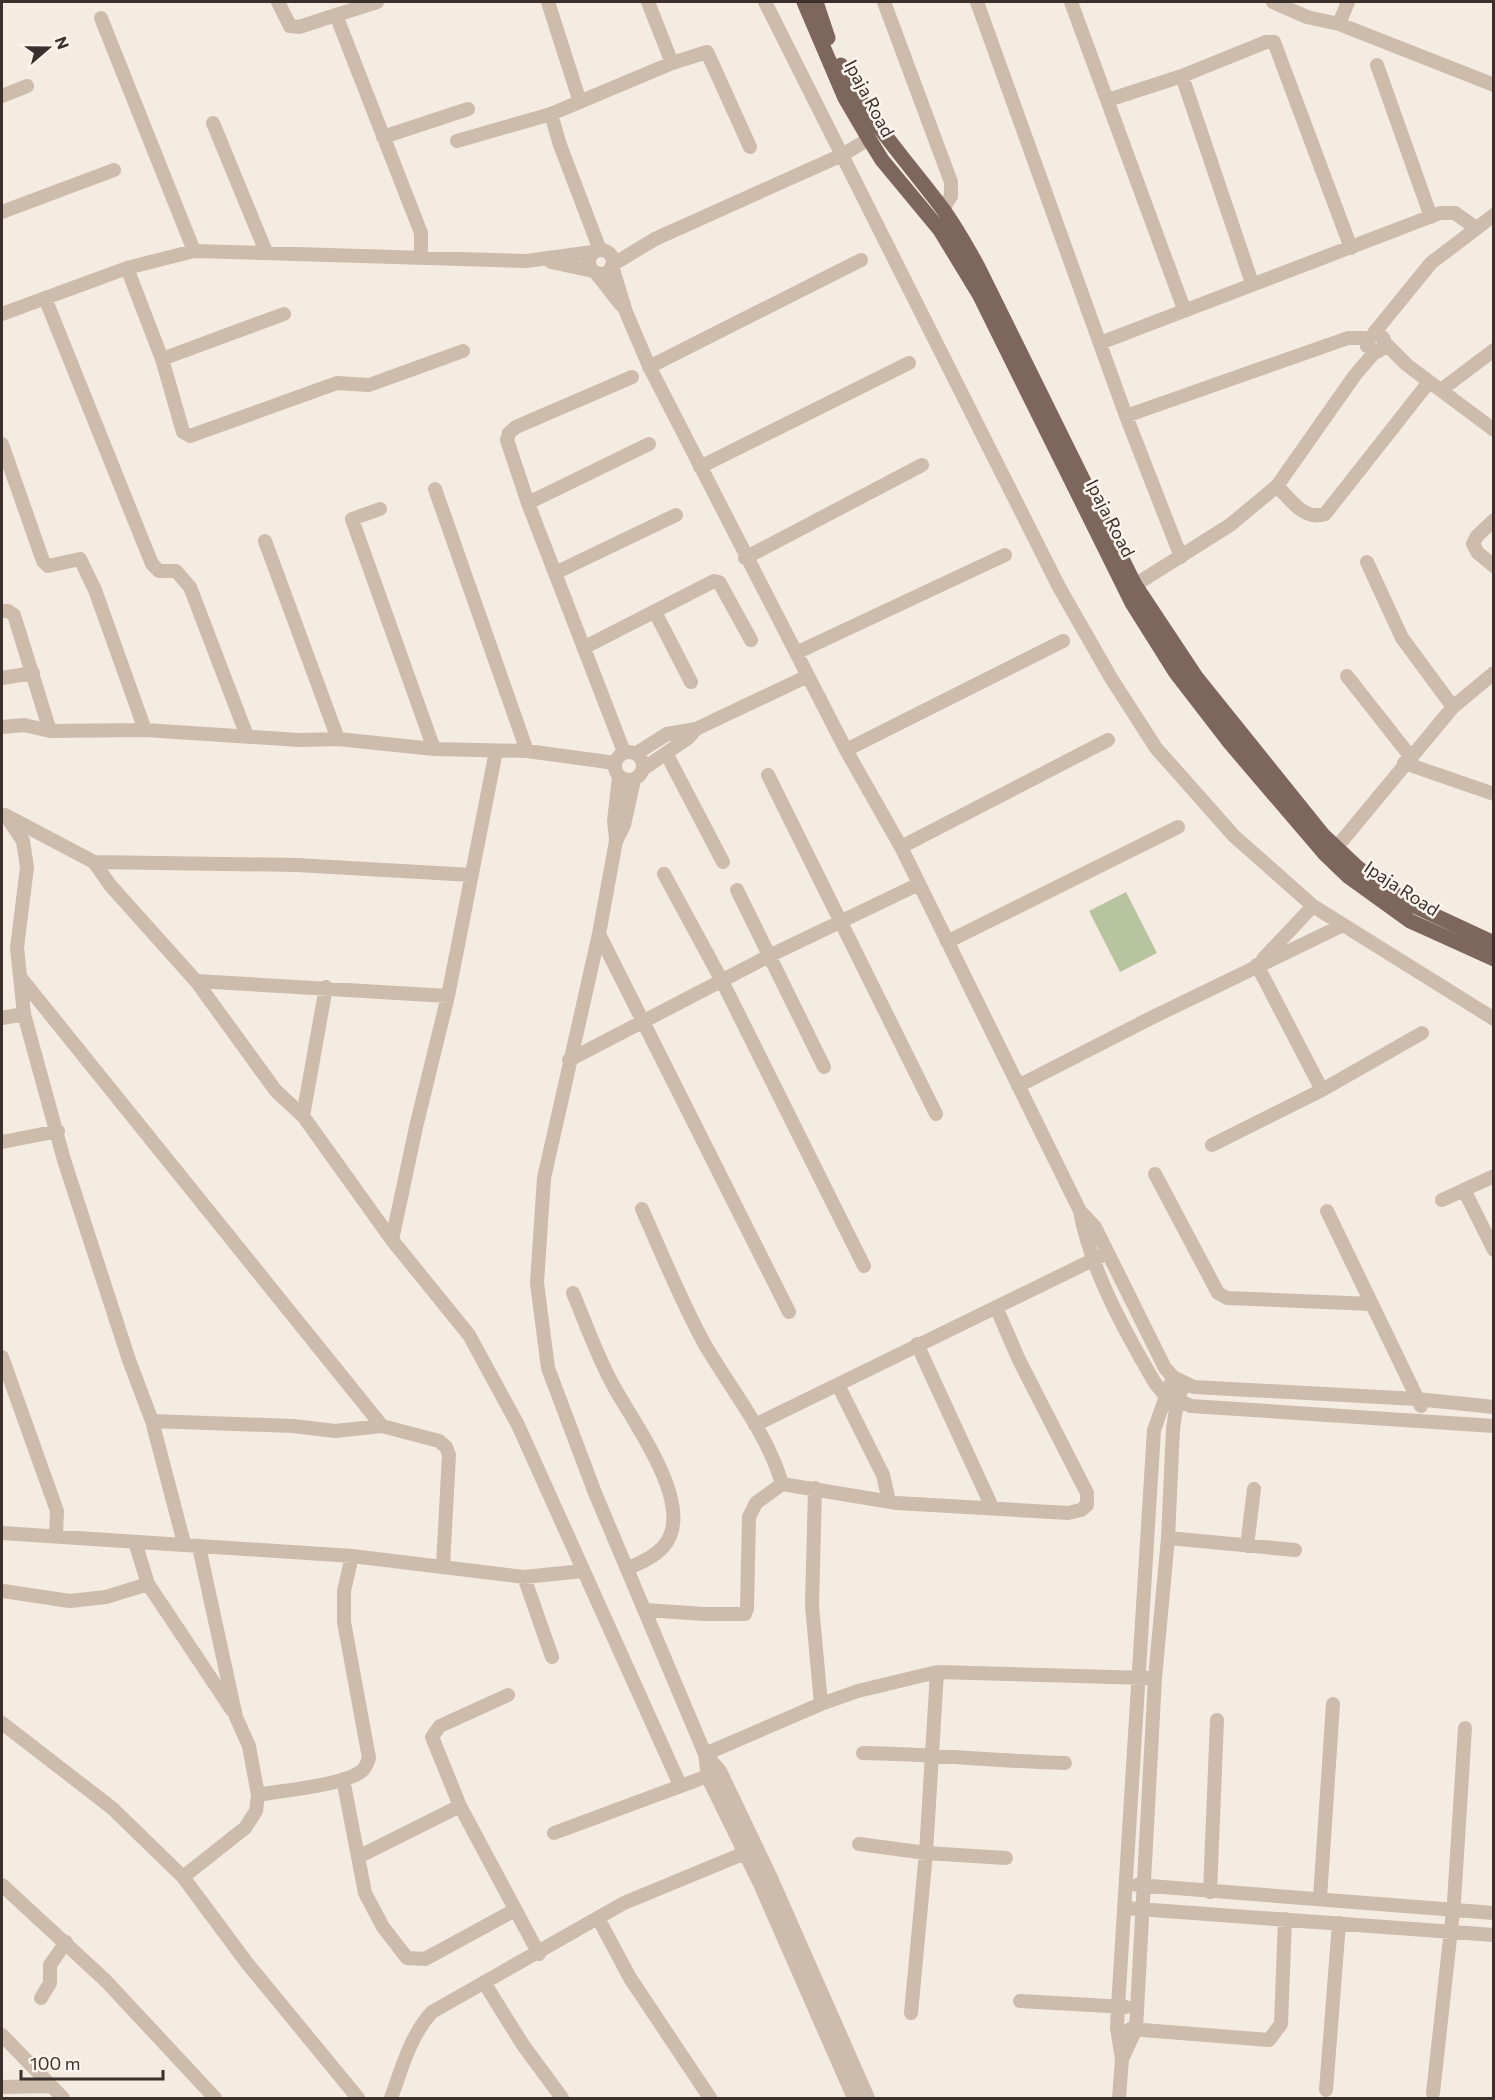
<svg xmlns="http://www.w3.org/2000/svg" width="1495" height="2100" viewBox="0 0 1495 2100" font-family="Commissioner,sans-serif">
<rect width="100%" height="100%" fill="#f4ebe1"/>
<!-- green -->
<path fill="#b8c4a0" d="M1126,892L1157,953L1120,972L1089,911Z"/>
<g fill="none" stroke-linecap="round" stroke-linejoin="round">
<!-- minor -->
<path stroke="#cdbbac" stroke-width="14" d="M278,2L290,26L299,27L336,15L421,233V257
M548,2L580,102
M648,2L672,63
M765,2L1059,587L1111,678L1156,748L1234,836L1313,906L1494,1019
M884,2L951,182V196L943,209
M977,2L1126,416L1181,557
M1071,2L1184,309
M1273,2L1307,17L1339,24L1494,85
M336,15L377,2
M101,18L194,251
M1339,24L1348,2
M1377,65L1431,217
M1182,76L1252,283
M2,96L27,86
M1108,100L1182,76L1266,42H1274L1351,248
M213,123L266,252
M383,137L468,109
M457,141L551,114
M2,212L114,170
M589 262a12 12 0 1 1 24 0a12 12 0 1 1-24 0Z
M600,250L560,145L551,114L672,63L707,52L750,147
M551,262L593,271
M612,265L655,239L842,155L869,139
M612,266L626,312L649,366L846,750L901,847L1080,1211C1091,1271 1124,1330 1155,1383L1164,1394L1191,1406L1494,1426
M127,268L162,359L183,432L190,436L337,383L369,385L463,351
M596,273L621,305
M45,298L152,564L159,571H176L190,587L247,736
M2,314L127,268L194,251L526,261L593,252
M1374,333L1431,263L1494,215
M1100,343L1440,213H1455L1476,228
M1385,343L1407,365L1494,430
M162,359L284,314
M649,367L861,260
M1441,390L1494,350
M1126,416L1348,338H1368L1378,333L1384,339V347L1377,352L1367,346L1368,338
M2,444L43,561L48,566L80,559L95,590L145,730
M700,467L909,363
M1277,486C1291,500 1304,521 1325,514L1429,382
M435,489L527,751
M528,503L649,444
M380,509L352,519L434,749
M1494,520L1477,536L1473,544L1478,553L1494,566
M265,541L338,739
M745,558L922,465
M1367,562L1402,638L1453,707
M555,573L676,515
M1135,585L1230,525L1277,486L1355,375L1375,352
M2,611H8L14,615L50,731
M655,612L691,682
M585,647L714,581L719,582L751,640
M798,652L1005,555
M1347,676L1410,756
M2,678L33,673
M2,727L24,725L50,731L145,730L299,740L338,739L434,749L527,751L615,763
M846,750L1063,641
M615 766a14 14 0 1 1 28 0a14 14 0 1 1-28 0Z
M624,752L528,503L507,440L509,433L516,427L632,377
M637,753L667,734L696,729L808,676
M666,753L723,862
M1404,763L1494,794
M643,769L688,738L696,729
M768,775L936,1114
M634,780L624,825L616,841L599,934L544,1178L537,1283L548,1368L595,1493L705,1754L708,1778L760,1884L854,2098
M5,815L94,862L110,885L196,981L276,1091L303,1116L392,1240L469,1335L518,1425L680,1785
M7,817L23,841L27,867L17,948L24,1014L64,1160L129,1360L152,1421L184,1543
M616,839L614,821L619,777
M901,847L1108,740
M1336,848L1453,707L1494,673
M94,862L297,865L472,875
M664,874L722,981L864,1266
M737,890L824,1067
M599,934L789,1312
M947,942L1178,827
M1263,959L1313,906
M1257,965L1322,1090
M20,977L382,1426
M196,981L448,996
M2,1018L24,1014
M569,1060L769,956L919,884
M1018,1086L1151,1018L1343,925
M303,1116L326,987
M2,1142L58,1131
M1212,1145L1322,1090L1422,1033
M1155,1174L1218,1293L1227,1298L1372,1304
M1464,1190L1494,1250
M1442,1200L1494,1176
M642,1209C662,1254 681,1301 704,1343C731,1390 767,1432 782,1484L897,1503L1068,1513L1081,1510L1087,1505V1493L1019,1360L996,1307
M1080,1211L1095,1227L1165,1368L1173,1377L1194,1387L1417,1399L1494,1407
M1327,1211L1421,1406
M392,1240L416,1127L448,996L496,751
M573,1293C586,1324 597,1356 613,1385C632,1421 699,1508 663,1547C654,1557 641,1563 628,1568
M917,1344L992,1507
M2,1357L57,1511L56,1535
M838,1385L883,1475L889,1501
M152,1421L293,1426L335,1431L382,1426L439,1441L446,1447L449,1455L443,1566
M755,1425L1103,1255
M815,1488L812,1606L821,1704
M2,1533L352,1556L524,1577L583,1571
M1168,1538L1295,1550
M135,1542L148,1584L232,1710
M1247,1546L1254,1489
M524,1577L552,1657
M3,1591L70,1601L106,1597L148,1584
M646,1610L704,1614H745L747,1609L749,1517L756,1503L782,1484
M508,1695L440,1726L432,1737L460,1806L539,1954
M2,1723L112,1808L183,1877L247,1963L358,2098
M863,1753C930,1754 997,1761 1065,1763
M705,1754L821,1704L858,1691L937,1672L1147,1678
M705,1754L720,1771L771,1878L868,2098
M343,1779L365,1893L383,1927L407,1958L425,1959L515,1910
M258,1795C284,1790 338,1786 359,1773C365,1770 367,1764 369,1758L344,1622V1591L352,1556
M554,1833L716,1773
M859,1844L926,1853L1006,1858
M358,1857L460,1806
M183,1877L245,1828L256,1811L258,1795L249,1746L236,1717L199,1547
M2,1885L106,1981L215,2098
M1137,1885L1494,1913
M1210,1892L1217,1720
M1320,1898L1333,1704
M1125,1908L1494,1935
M598,1918L630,1978L710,2098
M485,1984L523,2045L562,2098
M41,1998L50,1983V1965L66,1942
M1020,2001L1126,2007
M911,2013L926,1853L937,1672
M1130,2029L1269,2040L1281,2024L1285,1919
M2,2035L63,2098
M1122,2059L1136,2029L1155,1678L1168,1538L1173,1429L1177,1402L1184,1384
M2,2087L49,2086
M1326,2090L1339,1923
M1433,2093L1454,1902L1465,1728
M391,2098C402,2068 410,2036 432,2012L624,1903L757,1848
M1119,2098L1122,2059L1117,2028L1118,2007L1154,1430L1173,1377"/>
<!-- major -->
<path stroke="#7d675c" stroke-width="15" d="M804,2L845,98L869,139L882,160L940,230L979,294L1132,603L1176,673L1230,743L1324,853L1349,877L1410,921L1494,959
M816,2L828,38
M841,65C867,119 907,161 942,208C956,227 967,247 978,267L1135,585L1196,677L1323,835L1358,868L1408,903L1494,943"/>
</g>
<g text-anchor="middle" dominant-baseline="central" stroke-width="5" stroke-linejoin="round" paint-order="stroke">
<!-- street labels -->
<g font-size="18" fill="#3b302b" stroke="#fbf5ee">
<text transform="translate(870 98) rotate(62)">Ipaja Road</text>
<text transform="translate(1111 518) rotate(63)">Ipaja Road</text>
<text transform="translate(1402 888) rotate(33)">Ipaja Road</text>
</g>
</g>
<!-- border -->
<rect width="1495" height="2100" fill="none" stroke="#3b302b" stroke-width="6"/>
<!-- north arrow -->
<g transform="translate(48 48) rotate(70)" stroke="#fbf5ee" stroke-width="4.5" paint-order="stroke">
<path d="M0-4.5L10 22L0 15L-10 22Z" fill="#3b302b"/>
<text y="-9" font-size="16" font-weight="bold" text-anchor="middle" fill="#3b302b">N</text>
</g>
<!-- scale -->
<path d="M21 2070v9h142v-9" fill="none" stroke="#3b302b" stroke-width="3"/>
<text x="30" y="2070" font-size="18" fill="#3b302b" stroke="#fbf5ee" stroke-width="4.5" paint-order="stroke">100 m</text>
</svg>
